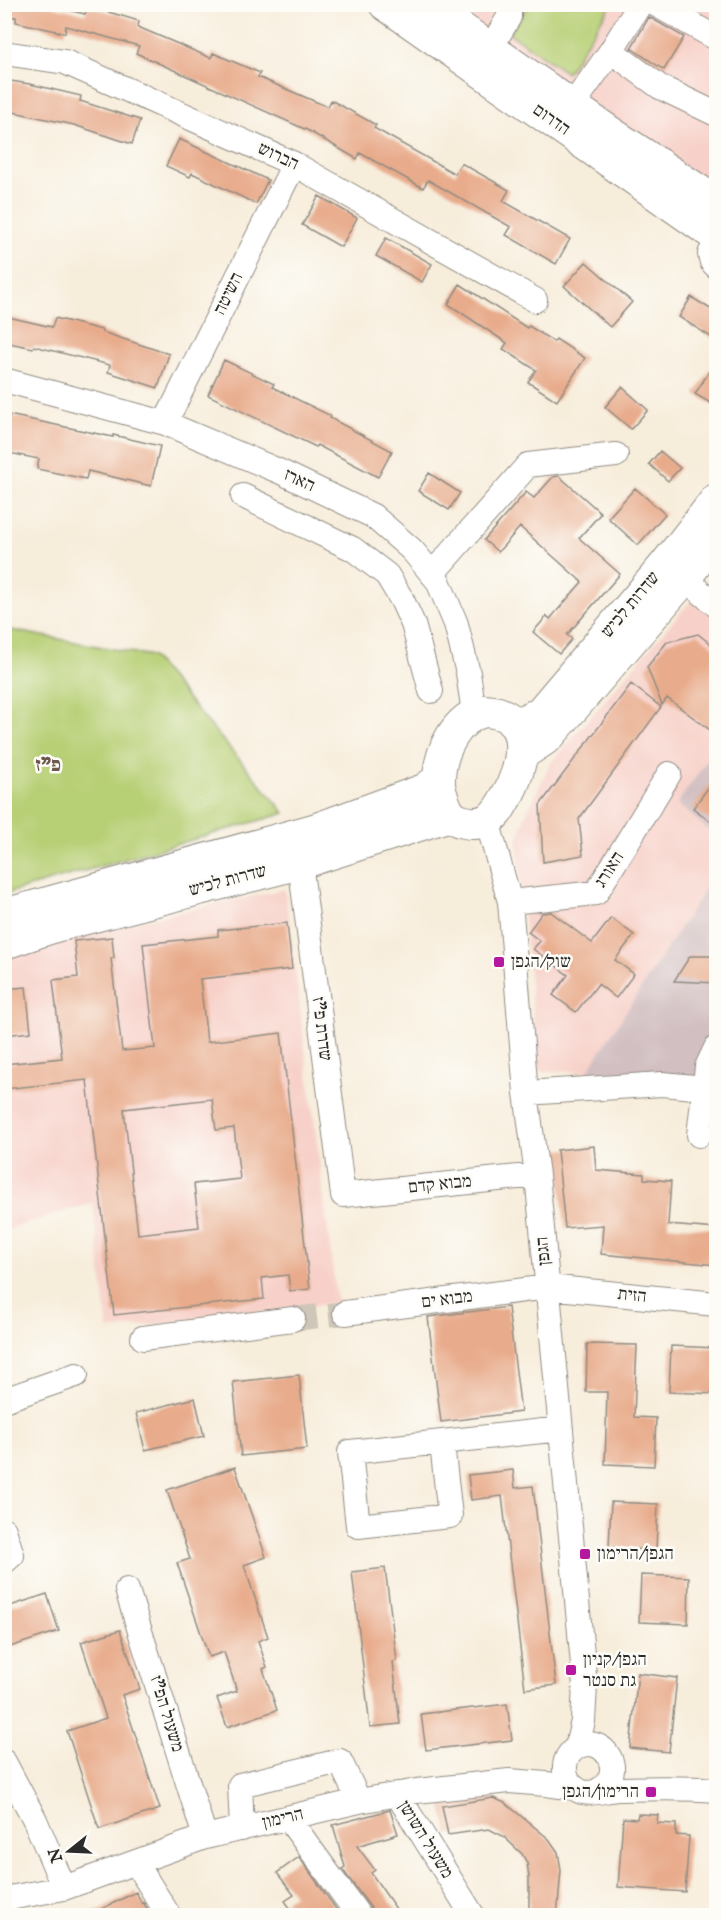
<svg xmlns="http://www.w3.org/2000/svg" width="721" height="1920" viewBox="0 0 721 1920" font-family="'IM FELL English','Frank Ruhl Libre',serif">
<rect width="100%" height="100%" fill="#fdfcf7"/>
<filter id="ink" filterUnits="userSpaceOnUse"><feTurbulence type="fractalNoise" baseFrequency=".0167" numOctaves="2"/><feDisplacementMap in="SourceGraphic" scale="12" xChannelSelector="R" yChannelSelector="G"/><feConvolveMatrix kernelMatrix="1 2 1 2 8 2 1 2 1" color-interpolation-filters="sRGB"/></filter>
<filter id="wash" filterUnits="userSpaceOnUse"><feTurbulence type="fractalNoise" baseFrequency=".008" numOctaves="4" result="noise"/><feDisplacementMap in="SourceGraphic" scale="24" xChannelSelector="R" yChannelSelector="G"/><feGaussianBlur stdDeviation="1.35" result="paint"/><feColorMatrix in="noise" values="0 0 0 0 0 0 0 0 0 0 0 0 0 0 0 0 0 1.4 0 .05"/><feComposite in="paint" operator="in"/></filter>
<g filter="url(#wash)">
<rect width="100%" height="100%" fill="#f7eddb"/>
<!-- built -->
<path fill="#f7d1c9" d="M451,5H716V190Z
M716,571V747L677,804L716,836V872L587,1072L538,1071L517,840L526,814L550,764Z
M285,889L337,1303L108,1330L93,1203L5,1230L4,957L56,939Z"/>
<!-- industrial -->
<path fill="#d2bfc1" d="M716,747V836L677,804Z
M716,872V1081L587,1072Z"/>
<!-- green -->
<path fill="#b7cf74" stroke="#717d50" stroke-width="1.5" d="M529,5H611L567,73L509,33Z
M5,629L151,656L285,813L5,894Z"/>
<g id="blocks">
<!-- building -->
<path fill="#e8ab8b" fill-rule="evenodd" d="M4,4H43L85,14L88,6L139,21L138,27L211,58L213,53L260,73L258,77L328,107L331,100L376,125L374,128L455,174L461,163L509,190L503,201L570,239L556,264L506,235L511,227L428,180L423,188L360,153L357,159L309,131L136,53L139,46L66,26L65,33L16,22V17L4,16Z
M649,17L684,37L664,70L631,48Z
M4,80L30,84L81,96L80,101L140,120L132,144L74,125L4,110Z
M179,139L268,180L256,204L192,173L190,177L166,166Z
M319,196L357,218L341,247L302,225Z
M386,238L432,264L422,282L376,256Z
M586,262L632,302L610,327L564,286Z
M460,284L527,328L529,326L554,342L556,339L585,358L557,401L528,382L536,370L503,349L507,343L448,304Z
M691,297L717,313V341L679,317Z
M4,316L52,327L55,318L102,330V332L169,354L158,388L108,372L110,365L34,346L33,348L4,342Z
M717,359V407L695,394Z
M224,360L274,384L272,387L331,416L330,418L392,451L378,477L317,445L316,447L208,395Z
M622,387L648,410L631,429L605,407Z
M4,414L113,437V435L160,446L151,486L88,471L86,479L37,469L39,459L4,452Z
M660,451L680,468L668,481L649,464Z
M429,473L460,493L449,510L418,491Z
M559,476L601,513L579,538L620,574L567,635L572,639L559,654L533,632L547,616L550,619L582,582L520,527L498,552L484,540L526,492L534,498L553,477Z
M635,488L665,514L638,545L608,518Z
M698,634L717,649V735L667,698L662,705L647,667L667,642Z
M631,684L661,707L579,819L583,855L543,862L540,805Z
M717,776V826L693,808Z
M551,912L592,943L611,918L634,935L615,960L634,974L616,998L598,984L576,1012L553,995L568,975L533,949L540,941L528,932L542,913Z
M287,923L292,969L200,979L207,1042L281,1033L310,1289L290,1291L288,1275L262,1278L264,1299L114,1315L87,1080L4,1089V1064L62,1058L53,980L78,977L74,941L112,937L114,958H111L122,1051L155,1048L143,944L218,936V930ZM212,1099L216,1130L234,1128L240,1179L194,1184L199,1227L138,1234L124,1109Z
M690,956H717V983L674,981Z
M26,987L31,1032L4,1035V989Z
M594,1146L596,1170L644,1174V1179L671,1181L668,1225L717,1229V1265L601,1254L603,1225L565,1228L557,1150Z
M508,1307L521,1412L441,1422L428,1317Z
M587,1344L637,1345L634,1417L656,1418L654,1466L605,1464L607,1392H586Z
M671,1346L717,1348V1394L669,1392Z
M299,1375L307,1449L241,1456L233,1382Z
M195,1398L204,1436L145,1450L136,1413Z
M235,1467L266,1557L244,1565L268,1637L258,1641L267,1667L263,1669L277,1710L227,1727L217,1698L237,1691L224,1652L209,1657L177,1563L190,1559L167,1490Z
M513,1470L515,1488L533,1486L556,1685L525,1689L502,1496L471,1500L468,1475Z
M611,1502L658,1504L656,1550L609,1548Z
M385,1568L397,1661L393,1662L400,1724L370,1727L352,1572Z
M641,1575L689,1577L688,1624L639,1622Z
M47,1594L59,1631L4,1649V1608Z
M120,1630L140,1689L122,1695L160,1809L99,1829L67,1731L106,1718L81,1642Z
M638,1673L677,1678L669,1752L630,1748Z
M507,1704L512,1740L426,1750L421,1714Z
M493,1798L505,1803L549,1839L558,1852L561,1870L557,1916H529V1877L527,1863L522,1854L503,1836L489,1829L448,1835L442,1806Z
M390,1810L398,1834L357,1846L375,1870L371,1873L401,1916H373L371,1908L342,1869L345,1867L333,1825Z
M638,1814L658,1815L657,1823L676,1824V1835L689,1836L685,1892L618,1887L623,1818L637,1819Z
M299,1857L341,1916H296L285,1901L294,1895L277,1873Z
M136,1892L142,1903L143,1902L152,1916H87Z"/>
</g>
</g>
<g filter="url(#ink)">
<use href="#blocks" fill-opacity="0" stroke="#918c83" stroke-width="1.5"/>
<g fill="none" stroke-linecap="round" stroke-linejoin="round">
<!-- minor-tunnel -->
<path stroke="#cec6b8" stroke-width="24" stroke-dasharray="24 12" stroke-linecap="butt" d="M293,1319L345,1313"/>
<defs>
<path id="minor" d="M640,4L611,51L660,87L716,114
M655,4L716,38
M490,49L509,17V4
M4,53L65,62L294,164L535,300
M572,106L611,51
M716,243L710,254L712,262L716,266
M4,380L165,423L281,472L373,516L412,550L438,581L456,624L468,673L474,713
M165,423L294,164
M243,496L353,549L387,575L402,600L413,624L431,691
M673,569L716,605
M432,574L528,465L616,455
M487,820L510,902L526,1093L537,1175L585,1686L583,1721L577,1747
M300,863L343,1195L537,1175
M510,902L596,893L669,774
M526,1093L662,1084L705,1088L716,1094
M699,1135L707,1067L716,1048
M345,1313L548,1287L716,1304
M143,1338L293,1319
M4,1400L76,1375
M442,1444L450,1516L358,1526L350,1452L561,1429
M4,1530L12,1555L4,1562
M127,1590L205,1837
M4,1762L35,1820L64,1888
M597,1791C629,1774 604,1731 576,1748C570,1752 565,1759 565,1767C564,1778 571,1788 582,1792C593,1795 608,1789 619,1789C652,1788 684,1787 716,1790
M397,1794L473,1916
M288,1818L359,1916
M242,1829L240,1785L340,1761L359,1801
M136,1863L169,1916
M4,1899L64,1888L205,1837L359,1801L417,1791L509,1781L546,1784L575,1788"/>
<path id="major" d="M385,4L716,236
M426,4L611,133L716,202
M484,711C536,712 524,769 505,799C500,807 496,816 487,820C481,823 472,824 465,822C457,821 451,817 447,810C443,800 438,789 439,779C440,751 456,718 484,711Z
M512,722L524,721L540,713L666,564L716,500
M522,754L548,737L684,579L716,538
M4,915L314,830L424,790L438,780
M4,943L55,926L300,863L450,815"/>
</defs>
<!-- minor casing -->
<use href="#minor" stroke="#918c83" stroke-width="26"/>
<!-- major casing -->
<use href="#major" stroke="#918c83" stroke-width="34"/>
<!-- minor -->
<use href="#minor" stroke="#fff" stroke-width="24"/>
<!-- major -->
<use href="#major" stroke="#fff" stroke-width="32"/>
</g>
</g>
<!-- markers -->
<g fill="#b5179e" stroke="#fdfcf7" stroke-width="2">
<rect x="493" y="956" width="12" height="12" rx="3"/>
<rect x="579" y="1548" width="12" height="12" rx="3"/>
<rect x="565" y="1664" width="12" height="12" rx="3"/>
<rect x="645" y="1786" width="12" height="12" rx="3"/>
</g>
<g text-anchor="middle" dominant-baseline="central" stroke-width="5" stroke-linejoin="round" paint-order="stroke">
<!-- street labels -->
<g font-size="18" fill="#2b2b2b" stroke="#fdfcf7">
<text transform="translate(551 120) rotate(35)">הדרום</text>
<text transform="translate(278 157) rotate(25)">הברוש</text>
<text transform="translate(229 294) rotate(-64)">השיטה</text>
<text transform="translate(299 481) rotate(25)">הארז</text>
<text transform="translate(631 605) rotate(-50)">שדרות לכיש</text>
<text transform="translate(610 870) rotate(-57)">האורג</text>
<text transform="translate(228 881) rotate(-15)">שדרות לכיש</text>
<text transform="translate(321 1029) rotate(83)">שדרת פ"ז</text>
<text transform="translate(440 1185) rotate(-6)">מבוא קדם</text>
<text transform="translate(544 1251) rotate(-95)">הגפן</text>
<text transform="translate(632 1296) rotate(6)">הזית</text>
<text transform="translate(447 1300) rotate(-7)">מבוא ים</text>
<text transform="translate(166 1714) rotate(73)">משעול הפ"ז</text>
<text transform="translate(283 1819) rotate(-13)">הרימון</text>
<text transform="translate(425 1840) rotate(58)">משעול השושן</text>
</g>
<!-- poi labels -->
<g font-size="18" fill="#2b2b2b" stroke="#fdfcf7" text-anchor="start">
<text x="511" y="962">שוק/הגפן</text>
<text x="597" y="1554">הגפן/הרימון</text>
<text x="583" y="1660">הגפן/קניון<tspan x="583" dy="21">גת סנטר</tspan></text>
<text x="639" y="1792" text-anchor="end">הרימון/הגפן</text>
</g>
<!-- neighbourhood labels -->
<g font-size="20" font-weight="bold" fill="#6d584d" stroke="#fdfcf7">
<text x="48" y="765">פ"ז</text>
</g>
</g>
<!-- margin -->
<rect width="721" height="1920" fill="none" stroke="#fdfcf7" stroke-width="24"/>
<!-- north arrow -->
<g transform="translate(69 1851) rotate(252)" stroke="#fdfcf7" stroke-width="4.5" paint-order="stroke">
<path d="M0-4.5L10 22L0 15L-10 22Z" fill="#2b2b2b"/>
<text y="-9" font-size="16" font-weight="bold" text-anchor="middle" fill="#2b2b2b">N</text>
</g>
</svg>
